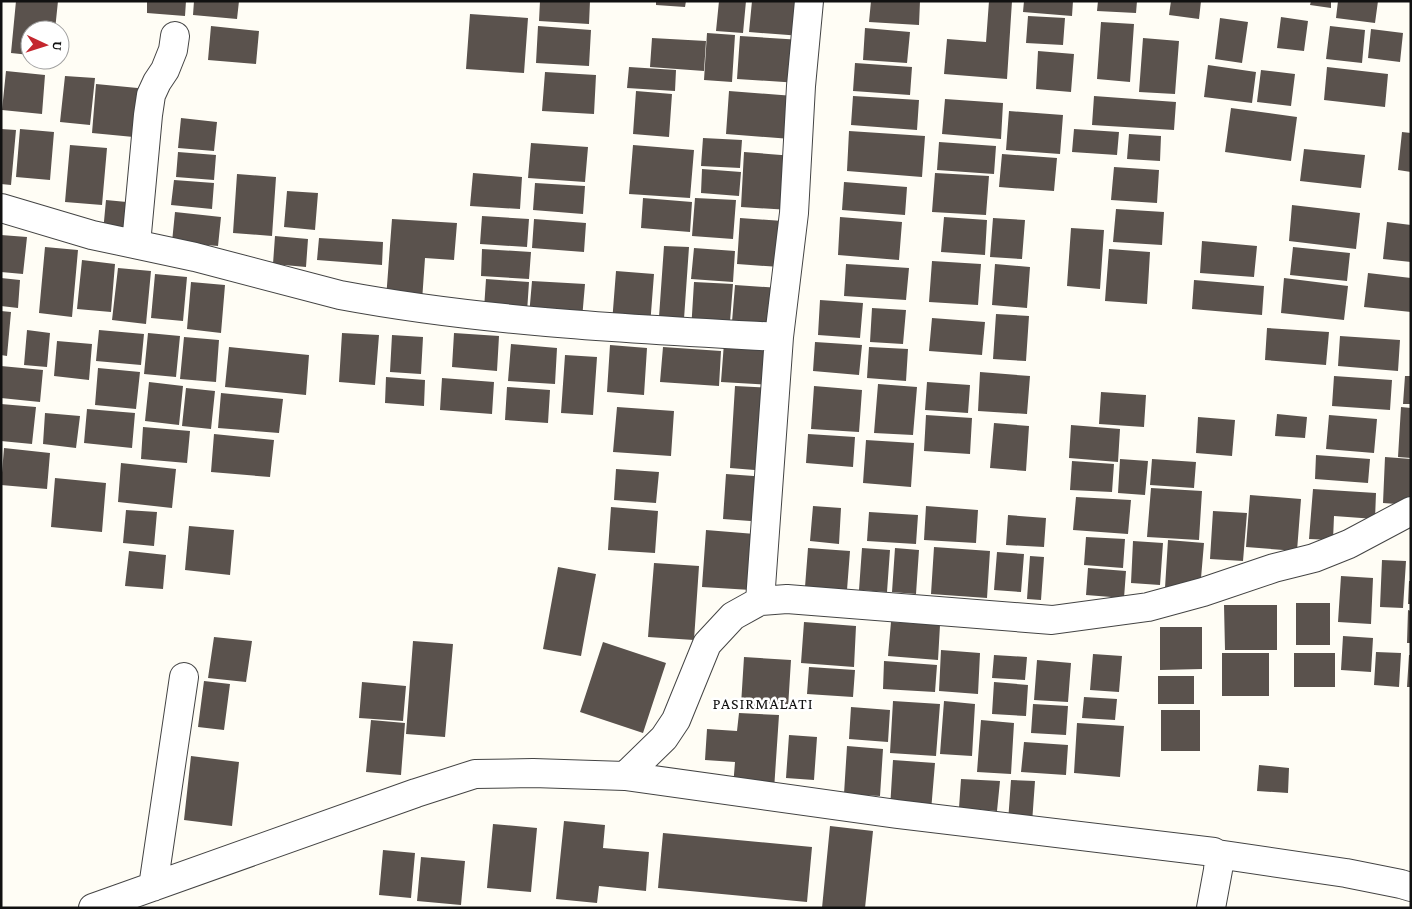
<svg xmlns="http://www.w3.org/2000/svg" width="1412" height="909" viewBox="0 0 1412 909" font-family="'Crimson Pro',serif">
<rect width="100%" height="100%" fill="#fffdf5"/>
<!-- building -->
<path fill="#5a524d" d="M16,1H58L55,30H30V55L11,53Z
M147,1H186L185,16L147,13Z
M194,1H239L237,19L193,15Z
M540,1H590L589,24L539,21Z
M656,1H686L685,7L656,5Z
M719,1H746L743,33L716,31Z
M752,1H804L802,36L749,32Z
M871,1H920L919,25L869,22Z
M989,1H1012L1007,79L944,74L947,39L986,42Z
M1024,1H1073L1072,16L1023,12Z
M1098,1H1137L1136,13L1097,11Z
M1171,1H1201L1199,19L1169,15Z
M1311,1H1331V8L1310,5Z
M1338,1H1378L1375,23L1336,18Z
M470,14L528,18L524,73L466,69Z
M1028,16L1065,18L1063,45L1026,43Z
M1281,17L1308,21L1304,51L1277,48Z
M1220,18L1248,22L1242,63L1215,59Z
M1101,22L1134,24L1130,82L1097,79Z
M211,26L259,31L256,64L208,60Z
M538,26L591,30L589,66L536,63Z
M1330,26L1365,30L1362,63L1326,59Z
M865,28L910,32L907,63L863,60Z
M1371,29L1403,33L1400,62L1368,58Z
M707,33L735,35L732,82L704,80Z
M740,36L802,40L799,83L737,79Z
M652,38L706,41L704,71L650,67Z
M1143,38L1179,41L1175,94L1139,92Z
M1038,51L1074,54L1071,92L1036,89Z
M855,63L912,67L910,95L853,91Z
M1208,65L1256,72L1252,103L1204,97Z
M629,67L676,70L675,91L627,88Z
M1327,67L1388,74L1385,107L1324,100Z
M1261,70L1295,74L1291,106L1257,102Z
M6,71L45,75L42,114L2,110Z
M545,72L596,75L594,114L542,111Z
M65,76L95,78L90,125L60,122Z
M96,84L148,89L144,138L92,133Z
M636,91L672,94L669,137L633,134Z
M729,91L794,96L791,139L726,134Z
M853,96L919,100L917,130L851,125Z
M1094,96L1176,102L1174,130L1092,125Z
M945,99L1003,103L1001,139L942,134Z
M1231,108L1297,117L1291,161L1225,152Z
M1009,111L1063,115L1060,154L1006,150Z
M181,118L217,122L214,151L178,148Z
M1,129L16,130L11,185L1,184Z
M20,129L54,132L50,180L16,177Z
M1074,129L1119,132L1117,155L1072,152Z
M849,131L925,136L922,177L847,171Z
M1402,132L1411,133V172L1398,170Z
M1129,134L1161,136L1160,161L1127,159Z
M703,138L742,140L740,168L701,166Z
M939,142L996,146L994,174L937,170Z
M531,143L588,147L585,182L528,178Z
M70,145L107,148L102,205L65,202Z
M633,145L694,150L690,198L629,194Z
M1304,149L1365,155L1361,188L1300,181Z
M178,152L216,155L214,180L176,177Z
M744,152L794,156L790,210L741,207Z
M1002,154L1057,158L1054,191L999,187Z
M1114,167L1159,170L1157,203L1111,200Z
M702,169L741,172L739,196L701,193Z
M473,173L522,177L520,209L470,206Z
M935,173L989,176L986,215L932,212Z
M237,174L276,177L272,236L233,233Z
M174,180L214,183L212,209L171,205Z
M844,182L907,187L905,215L842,210Z
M535,183L585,186L583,214L533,210Z
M287,191L318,193L315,230L284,227Z
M643,198L692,202L690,232L641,228Z
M695,198L736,200L733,239L692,236Z
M106,200L137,203L134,235L103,232Z
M1292,205L1360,213L1356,249L1289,241Z
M1116,209L1164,212L1162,245L1113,242Z
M175,212L221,217L218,246L172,242Z
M482,216L529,219L527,247L480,244Z
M840,217L902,222L899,260L838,255Z
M944,217L987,220L985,255L941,252Z
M740,218L783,221L780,267L737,264Z
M993,218L1025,220L1022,259L990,257Z
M392,219L457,223L454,260L425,258L422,301L386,299Z
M534,219L586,223L584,252L532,248Z
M1387,222L1411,225V262L1383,259Z
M1071,228L1104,230L1100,289L1067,286Z
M1,235L27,237L23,274L1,272Z
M275,236L308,239L306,267L273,264Z
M319,238L383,242L382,265L317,260Z
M1202,241L1257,246L1254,277L1200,273Z
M664,246L689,247L684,319L659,317Z
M45,247L78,250L72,317L39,313Z
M1293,247L1350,253L1347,281L1290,275Z
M694,248L735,251L733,282L691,279Z
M482,249L531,252L529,279L481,276Z
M1109,249L1150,252L1147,304L1105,301Z
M82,260L115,264L111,312L77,309Z
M932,261L981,264L978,305L929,302Z
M846,264L909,268L906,300L844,296Z
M995,264L1030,267L1027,308L992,305Z
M118,268L151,271L146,324L112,320Z
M616,271L654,274L650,326L612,323Z
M1368,273L1411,278V312L1364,307Z
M155,274L187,277L183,321L151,318Z
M1,278L20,280L18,308L1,306Z
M1284,278L1348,286L1344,320L1281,313Z
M486,279L529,282L527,312L484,309Z
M1194,280L1264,286L1262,315L1192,309Z
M532,281L585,284L582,319L529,316Z
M191,282L225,285L221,333L187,329Z
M694,282L733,284L729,334L691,331Z
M735,285L780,288L777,325L732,322Z
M820,300L863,303L860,338L818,335Z
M872,308L906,310L903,344L870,342Z
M1,311L11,312L7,356L1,355Z
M996,314L1029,316L1026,361L993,359Z
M932,318L985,322L982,355L929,351Z
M1267,328L1329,332L1326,365L1265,360Z
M27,330L50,333L47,367L24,365Z
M99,330L144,334L141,365L96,361Z
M148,333L180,336L176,377L144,374Z
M342,333L379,335L375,385L339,382Z
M454,333L499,336L497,371L452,367Z
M392,335L423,337L421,374L390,372Z
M1340,336L1400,340L1398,371L1338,366Z
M184,337L219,340L216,382L180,379Z
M57,341L92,344L89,380L54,376Z
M815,342L862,345L859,375L813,371Z
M724,343L773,346L771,385L721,382Z
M511,344L557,348L555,384L508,381Z
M610,345L647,348L644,395L607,392Z
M229,347L309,355L306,395L225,387Z
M663,347L721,351L719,386L660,382Z
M869,347L908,349L906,381L867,378Z
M565,355L597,357L593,415L561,413Z
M1,366L43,370L40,402L1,398Z
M98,368L140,372L136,409L95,405Z
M980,372L1030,376L1027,414L978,411Z
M1334,376L1392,380L1390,410L1332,406Z
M1405,376H1411V404H1403Z
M386,377L425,380L424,406L385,403Z
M442,378L494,382L492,414L440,410Z
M149,382L183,386L179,425L145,421Z
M927,382L970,385L968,413L925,410Z
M878,384L917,387L913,435L874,433Z
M735,386L771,388L766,471L730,468Z
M814,386L862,390L859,432L811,429Z
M507,387L550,390L548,423L505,420Z
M186,388L215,391L211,429L182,426Z
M1101,392L1146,395L1144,427L1099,424Z
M221,393L283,399L279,433L218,428Z
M1,404L36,407L32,444L1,441Z
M617,407L674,411L671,456L613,452Z
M1401,407L1411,408V458L1398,457Z
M87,409L135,413L132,448L84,443Z
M45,413L80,416L76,448L43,444Z
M1277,414L1307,417L1305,438L1275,436Z
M926,415L972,418L970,454L924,451Z
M1329,415L1377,419L1374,453L1326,449Z
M1198,417L1235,420L1232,456L1196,453Z
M994,423L1029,426L1026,471L990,468Z
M1071,425L1120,429L1118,462L1069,458Z
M143,427L190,431L187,463L141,459Z
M214,434L274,440L270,477L211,472Z
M808,434L855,437L853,467L806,463Z
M866,440L914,443L911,487L863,483Z
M4,448L50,453L47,489L1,485Z
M1316,455L1370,459L1368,483L1315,479Z
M1385,457L1411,459V505L1383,503Z
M1120,459L1148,461L1145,495L1118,493Z
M1152,459L1196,462L1194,488L1150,485Z
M1072,461L1114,464L1112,492L1070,490Z
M121,463L176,469L172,508L118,502Z
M616,469L659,472L656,503L614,500Z
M726,474L767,477L764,522L723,519Z
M55,478L106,483L102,532L51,527Z
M1151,488L1202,491L1199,540L1147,537Z
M1313,489L1376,493L1375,519L1334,516L1333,540L1309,539Z
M1250,495L1301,499L1297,551L1246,547Z
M1076,497L1131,500L1128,534L1073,530Z
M813,506L841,508L839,544L810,541Z
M926,506L978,510L976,543L924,540Z
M611,507L658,511L655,553L608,550Z
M126,510L157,512L154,546L123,543Z
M1213,511L1247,513L1243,561L1210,559Z
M869,512L918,515L916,544L867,541Z
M1008,515L1046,518L1044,547L1006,545Z
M189,526L234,530L230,575L185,570Z
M706,530L755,534L751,590L702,587Z
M1086,537L1125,539L1123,568L1084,565Z
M1168,540L1204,543L1200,590L1165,588Z
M1133,541L1163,543L1160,585L1131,583Z
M934,547L990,551L987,598L931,594Z
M808,548L850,551L847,590L805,587Z
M862,548L890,550L887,592L859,590Z
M895,548L919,550L916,594L892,592Z
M129,551L166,555L163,589L125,586Z
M997,552L1024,554L1021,592L994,590Z
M1030,556L1044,557L1041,600L1027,599Z
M1382,560L1406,561L1403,608L1380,607Z
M654,563L699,566L694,640L648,637Z
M558,567L596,574L581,656L543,649Z
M1088,568L1126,571L1124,598L1086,595Z
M1341,576L1373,578L1371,624L1338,622Z
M1409,581H1411V604H1408Z
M1296,603H1330V645H1296Z
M1224,605H1277V650H1225Z
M1408,610L1411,611V643H1407Z
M804,622L856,626L854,667L801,663Z
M891,622L940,625L938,660L888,656Z
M1160,627H1202V669L1160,670Z
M1343,636L1373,638L1371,672L1341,670Z
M214,637L252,641L246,682L208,678Z
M413,641L453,644L445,737L406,734Z
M603,642L666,663L643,733L580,712Z
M941,650L980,653L978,694L939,691Z
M1376,652L1401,653L1399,687L1374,685Z
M1222,653H1269V696H1222Z
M1294,653H1335V687H1294Z
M1093,654L1122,656L1119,692L1090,690Z
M994,655L1027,657L1025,680L992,678Z
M1409,655H1411V687H1407Z
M744,657L791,660L788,708L741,705Z
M1037,660L1071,663L1068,702L1034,700Z
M884,661L937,665L935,692L883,689Z
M809,667L855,670L853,697L807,694Z
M1158,676H1194V704H1158Z
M204,681L230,684L224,730L198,727Z
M362,682L406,686L403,721L359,718Z
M994,682L1028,685L1026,716L992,714Z
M1084,697L1117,699L1115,720L1082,718Z
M893,701L940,704L936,756L890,753Z
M944,701L975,704L972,756L940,754Z
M1033,704L1068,706L1066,735L1031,733Z
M851,707L890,710L888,742L849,739Z
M1161,710H1200V751H1161Z
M739,713L779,715L774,790L733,787L735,762L705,760L707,729L737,731Z
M371,720L405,723L401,775L366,772Z
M981,720L1014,723L1011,774L977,772Z
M1077,723L1124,726L1120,777L1074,773Z
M789,735L817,737L814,780L786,778Z
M1024,742L1068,745L1066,775L1021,772Z
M847,746L883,749L880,796L844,794Z
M191,756L239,762L232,826L184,820Z
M893,760L935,763L931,811L890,808Z
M1259,765L1289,768L1288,793L1257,791Z
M961,779L1000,781L997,811L959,808Z
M1011,780L1035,781L1032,823L1008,822Z
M564,821L605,825L603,848L649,852L646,891L599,886L597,903L556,899Z
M493,824L537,828L531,892L487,888Z
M830,826L873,831L865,908H822Z
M663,833L812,847L807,902L658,888Z
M383,850L415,853L411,898L379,895Z
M421,857L465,861L461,905L417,901Z"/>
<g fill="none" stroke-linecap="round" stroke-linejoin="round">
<defs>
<path id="minor" d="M1,208L92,235L195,257L340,295C484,322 633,329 779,337
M136,244L148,115L151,95L157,82L165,70L173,50L175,36
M760,601L779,337L794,213L801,86L809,1
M625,776L897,814L1214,852L1219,855L1218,870L1211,908
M1217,854L1346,873L1401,884L1411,887
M153,887L184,677
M93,908L416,793L475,774L533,773L625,776L664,738L676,720L707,644L733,616L760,601L787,599L1052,620L1148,607L1203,592L1274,568L1314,558L1349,544L1411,511"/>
</defs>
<!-- minor casing -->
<use href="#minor" stroke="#444" stroke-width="30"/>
<!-- minor -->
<use href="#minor" stroke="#fff" stroke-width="28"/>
</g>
<g text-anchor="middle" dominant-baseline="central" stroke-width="5" stroke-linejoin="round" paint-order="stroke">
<!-- quarter labels -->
<g font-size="16" letter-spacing="1" fill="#111" stroke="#fff">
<text x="763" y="703">PASIRMALATI</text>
</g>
</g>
<!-- border -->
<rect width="1412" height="909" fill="none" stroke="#111111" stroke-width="5"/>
<!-- north arrow -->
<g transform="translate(45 45) rotate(94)"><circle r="24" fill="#ffffff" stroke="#a0a0a0"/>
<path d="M0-4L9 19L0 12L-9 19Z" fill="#c4262e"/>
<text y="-8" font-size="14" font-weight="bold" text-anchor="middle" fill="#111111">U</text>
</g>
</svg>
